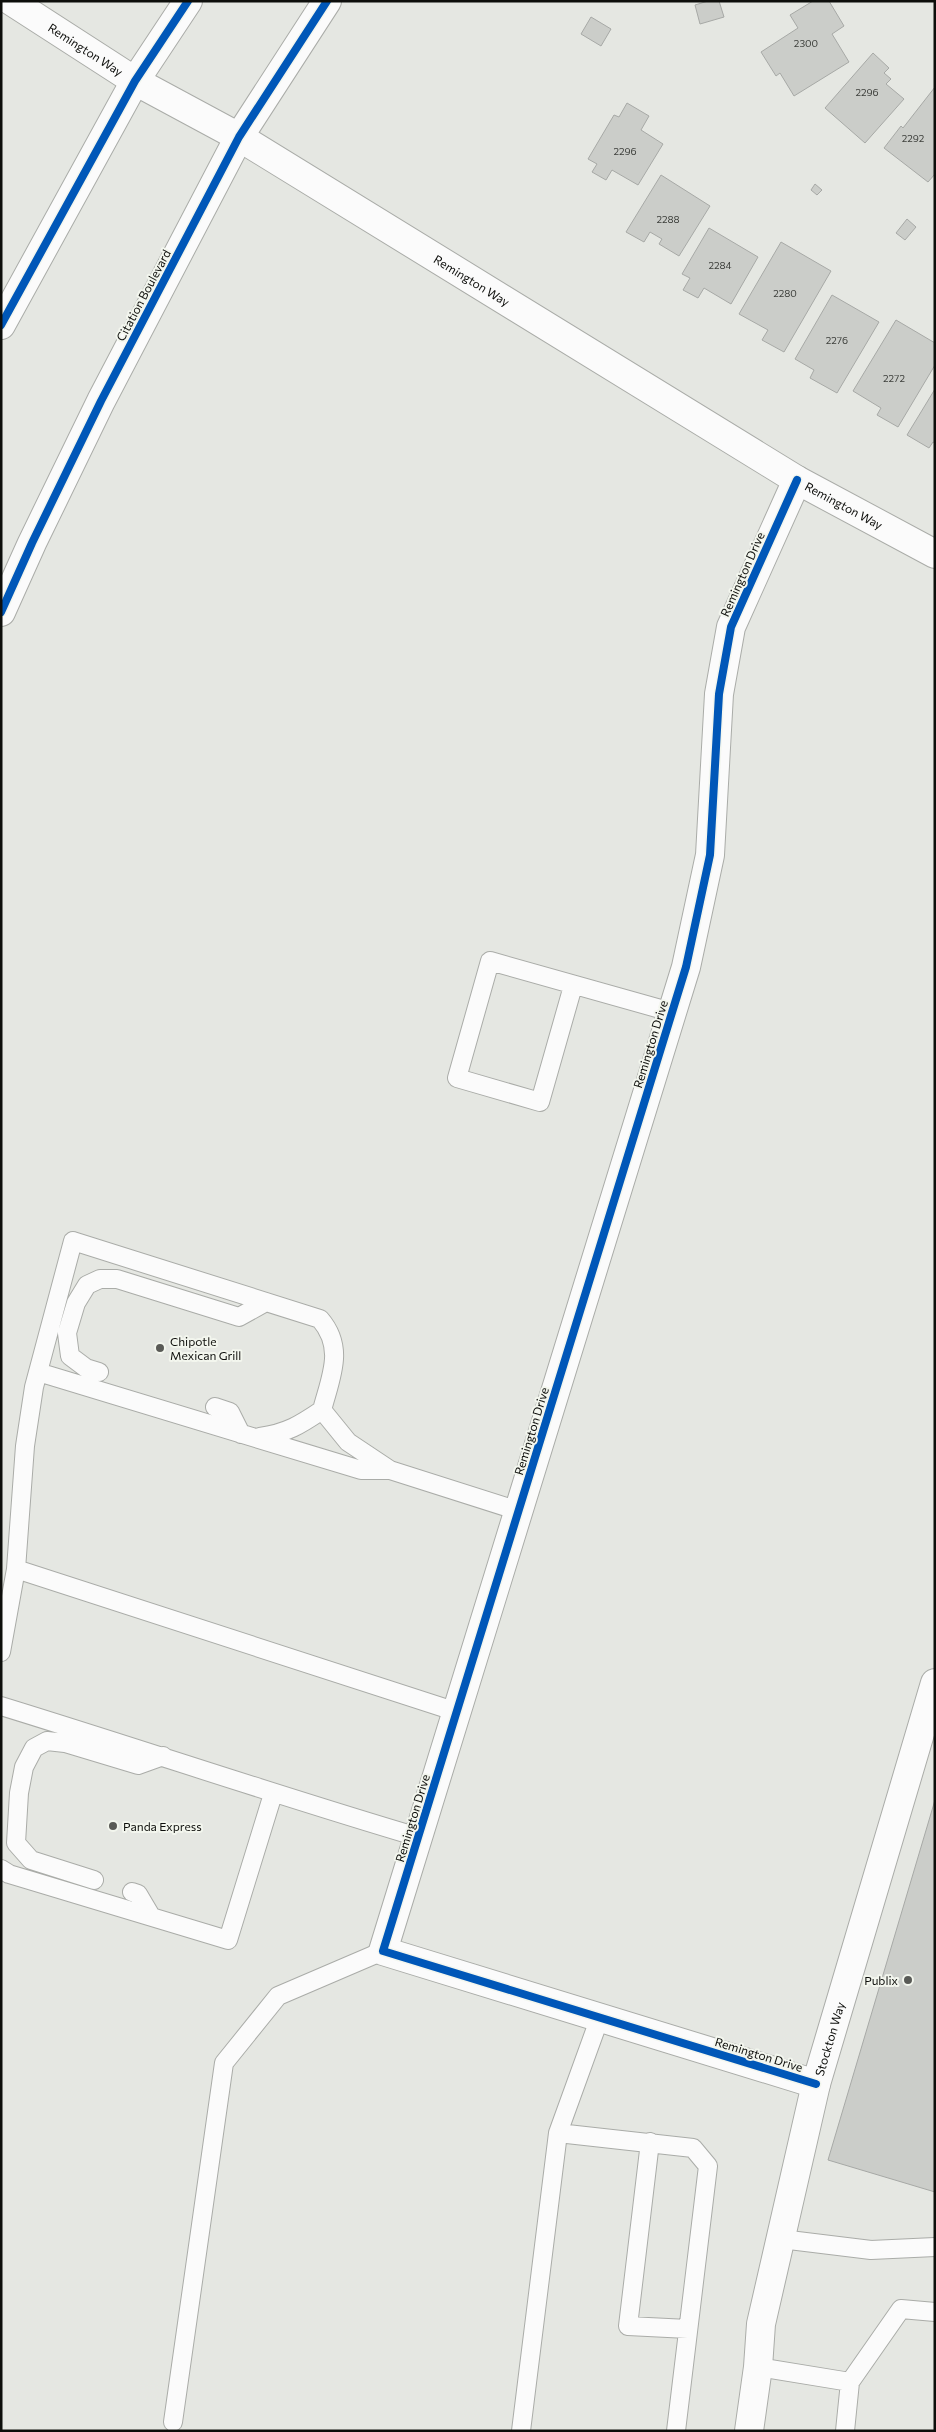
<svg xmlns="http://www.w3.org/2000/svg" width="936" height="2432" viewBox="0 0 936 2432" font-family="Commissioner,sans-serif">
<rect width="100%" height="100%" fill="#e5e7e2"/>
<!-- building -->
<path fill="#cbcdc9" stroke="#a7a9a6" d="M708,1H719L724,17L700,24L695,5Z
M813,1H829L844,26L832,34L849,62L794,96L780,73L776,76L761,52L798,28L790,15Z
M591,17L611,29L601,46L581,34Z
M873,53L889,68L884,73L891,79L886,84L904,99L865,143L825,108Z
M935,87V174L928,182L884,148L901,126L903,128Z
M627,103L649,116L641,130L663,144L638,185L612,170L606,180L592,172L597,164L588,159L614,115L619,117Z
M661,175L710,206L679,256L659,244L662,239L650,232L644,242L626,232Z
M815,184L822,190L817,195L811,190Z
M907,219L916,227L905,240L896,233Z
M709,228L758,257L731,304L704,288L698,298L683,290L690,278L682,274Z
M781,242L831,271L784,352L762,340L768,330L739,314Z
M832,295L879,322L837,393L810,378L814,370L795,359Z
M896,320L935,343V365L898,427L877,415L881,408L853,391Z
M935,389V443L933,442L929,448L907,435Z
M935,1800V2192L828,2160Z"/>
<g fill="none" stroke-linecap="round" stroke-linejoin="round">
<defs>
<path id="service" d="M573,986L540,1102L457,1078L490,961L671,1012
M38,1372L361,1470H390
M99,1372L86,1368L70,1356L67,1333L76,1303L87,1285L100,1279H117L239,1317L266,1302
M215,1407L230,1412L241,1434
M260,1437C287,1433 300,1425 322,1410
M16,1569L25,1446L34,1387L73,1241L320,1319C345,1348 331,1376 322,1410L348,1442L390,1470L519,1511
M1,1652L16,1569L457,1712
M1,1706C141,1749 279,1796 418,1837
M1,1869L9,1874L228,1940L273,1794
M94,1880L31,1860L16,1843L19,1793L24,1767L34,1748L47,1741L65,1743L138,1765L163,1756
M132,1892L138,1894L151,1916
M558,2133L693,2148L708,2166L676,2431
M650,2142L628,2326L688,2329
M781,2239L871,2250L935,2247
M758,2367L850,2382L845,2431
M850,2382L901,2309L935,2312
M173,2422L224,2063L278,1996L383,1951
M521,2431L558,2133L600,2017"/>
<g id="minor">
<path id="s1" d="M11,1L135,81L239,137L797,480L935,554"/>
<path d="M797,480L731,627L719,694L710,855L686,967L383,1951L816,2084"/>
<path id="s2" d="M749,2431L758,2367L761,2324L816,2084L935,1683"/>
</g>
<path id="secondary" d="M1,325L135,81L188,1
M1,612L32,543L101,401L239,137L327,1"/>
</defs>
<!-- service casing -->
<use href="#service" stroke="#aaaca8" stroke-width="20"/>
<!-- minor casing -->
<use href="#minor" stroke="#aaaca8" stroke-width="30"/>
<!-- secondary casing -->
<use href="#secondary" stroke="#aaaca8" stroke-width="30"/>
<!-- service -->
<use href="#service" stroke="#fbfbfb" stroke-width="18"/>
<!-- minor -->
<use href="#minor" stroke="#fbfbfb" stroke-width="28"/>
<!-- secondary -->
<use href="#secondary" stroke="#fbfbfb" stroke-width="28"/>
<defs>
<path id="cycleway" d="M1,325L135,81L188,1
M797,480L731,627L719,694L710,855L686,967L383,1951L816,2084
M1,612L32,543L101,401L239,137L327,1"/>
</defs>
<!-- cycleway casing -->
<use href="#cycleway" stroke="#f3f6ee" stroke-width="11"/>
<!-- cycleway -->
<use href="#cycleway" stroke="#0057b8" stroke-width="8"/>
</g>
<!-- markers -->
<g fill="#595a56" stroke="#f3f6ee" stroke-width="2">
<circle cx="160" cy="1348" r="5"/>
<circle cx="113" cy="1826" r="5"/>
<circle cx="908" cy="1980" r="5"/>
</g>
<g text-anchor="middle" dominant-baseline="central" stroke-width="4" stroke-linejoin="round" paint-order="stroke">
<!-- number labels -->
<g font-size="10" fill="#3c3e3a">
<text x="806" y="43">2300</text>
<text x="867" y="92">2296</text>
<text x="913" y="138">2292</text>
<text x="625" y="151">2296</text>
<text x="668" y="219">2288</text>
<text x="720" y="265">2284</text>
<text x="785" y="293">2280</text>
<text x="837" y="340">2276</text>
<text x="894" y="378">2272</text>
</g>
<!-- street labels -->
<g font-size="12" fill="#0d0e0b" stroke="#f3f6ee">
<text stroke="none"><textPath href="#s1" startOffset="89">Remington Way</textPath></text>
<text stroke="none"><textPath href="#s1" startOffset="539">Remington Way</textPath></text>
<text transform="translate(143 295) rotate(-62)">Citation Boulevard</text>
<text stroke="none"><textPath href="#s1" startOffset="974">Remington Way</textPath></text>
<text transform="translate(742 574) rotate(-66)">Remington Drive</text>
<text transform="translate(650 1044) rotate(-73)">Remington Drive</text>
<text transform="translate(531 1431) rotate(-73)">Remington Drive</text>
<text transform="translate(412 1818) rotate(-73)">Remington Drive</text>
<text stroke="none"><textPath href="#s2" startOffset="401">Stockton Way</textPath></text>
<text transform="translate(759 2054) rotate(17)">Remington Drive</text>
</g>
<!-- poi labels -->
<g font-size="12" fill="#0d0e0b" stroke="#f3f6ee" text-anchor="start">
<text x="170" y="1341">Chipotle<tspan x="170" dy="14">Mexican Grill</tspan></text>
<text x="123" y="1826">Panda Express</text>
<text x="898" y="1980" text-anchor="end">Publix</text>
</g>
</g>
<!-- border -->
<rect width="936" height="2432" fill="none" stroke="#0d0e0b" stroke-width="5"/>
</svg>
